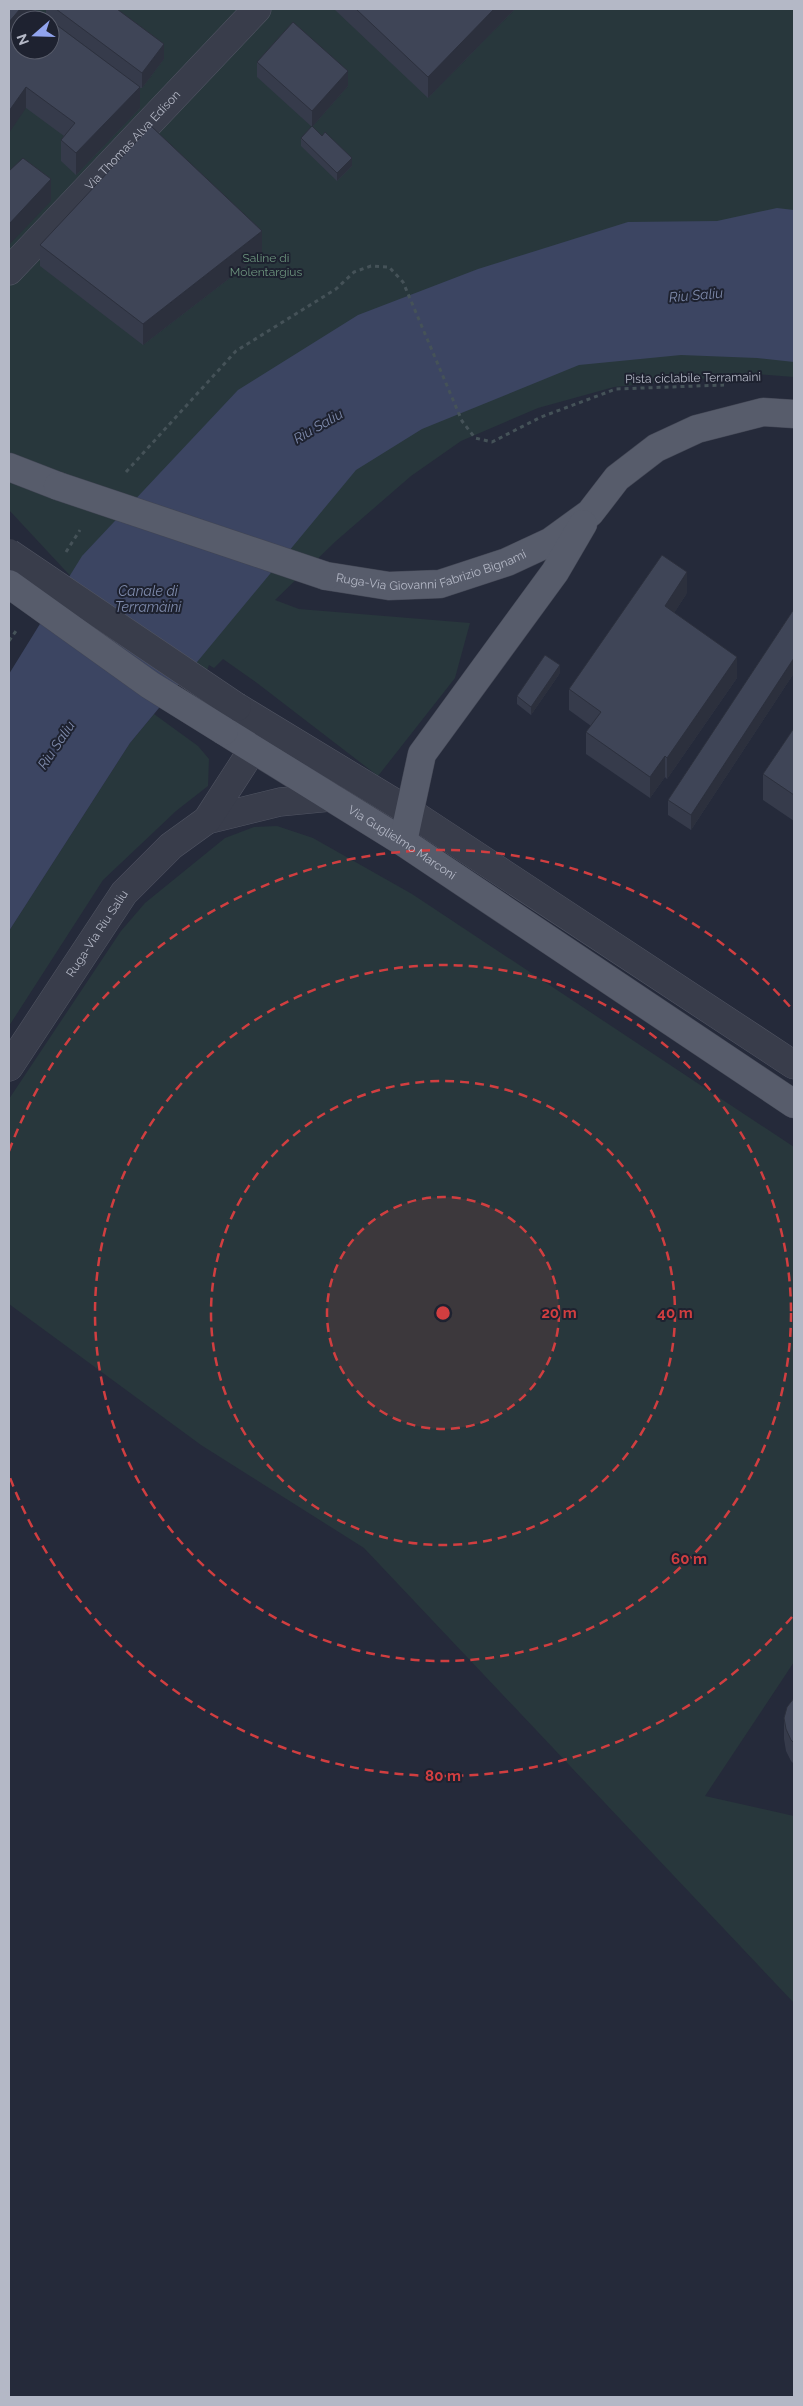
<svg xmlns="http://www.w3.org/2000/svg" width="803" height="2406" viewBox="0 0 803 2406" font-family="Raleway,sans-serif">
<rect width="100%" height="100%" fill="#252a3a"/>
<!-- green -->
<path fill="#28373c" fill-rule="evenodd" d="M9,9H794V377L755,374L614,387L538,408L461,441L411,476L336,541L275,600L299,609L470,623L455,678L378,776L257,683L223,659L214,668L209,665L205,676L102,610L9,510ZM20,20H50V50H20Z
M154,714L198,746L209,759L208,786L176,811L103,880L9,1026V931L130,743Z
M277,826L313,838L412,894L794,1147V1662L705,1796L794,1816V2003L364,1548L201,1445L9,1304V1099L121,931L145,903L225,838L254,827Z"/>
<!-- water -->
<path fill="#3c4562" d="M777,208L794,210V362L757,358L681,355L579,365L422,429L356,470L130,743L9,931V674L82,556L238,390L358,315L478,269L628,222L717,221Z"/>
<g fill="none" stroke-linecap="round" stroke-linejoin="round">
<defs>
<g id="minor">
<path id="s1" d="M9,271L257,9"/>
<path d="M237,707L410,812L794,1065"/>
<path d="M207,820L280,802L331,797"/>
<path id="s2" d="M9,1067L124,893L171,846L207,820L253,749"/>
</g>
<g id="major">
<path d="M9,467L58,486"/>
<path id="s3" d="M326,576L389,586L440,584L507,562L550,542L590,513L617,478L656,448L697,429L763,412L794,414"/>
<path id="s4" d="M224,731L403,842L794,1104"/>
<path d="M403,842L422,754L555,572L583,524"/>
</g>
</defs>
<!-- minor casing -->
<use href="#minor" stroke="#515563" stroke-width="29"/>
<!-- major casing -->
<use href="#major" stroke="#424654" stroke-width="29"/>
<!-- path -->
<path stroke="#455258" stroke-width="3" stroke-dasharray="4 4" stroke-linecap="butt" d="M126,472L236,351L336,289L354,272L371,266L389,267L403,282L462,421L475,438L492,442L541,417L616,389L724,385
M66,552L80,530
M9,641L16,631"/>
<!-- minor -->
<use href="#minor" stroke="#393d4b" stroke-width="28"/>
<!-- major -->
<use href="#major" stroke="#575c6b" stroke-width="28"/>
<defs>
<path id="minor-bridge" d="M9,553L237,707"/>
<path id="major-bridge" d="M58,486L326,576
M9,584L150,685L224,731"/>
</defs>
<!-- minor-bridge casing -->
<use href="#minor-bridge" stroke="#515563" stroke-width="29" stroke-linecap="butt"/>
<!-- major-bridge casing -->
<use href="#major-bridge" stroke="#424654" stroke-width="29" stroke-linecap="butt"/>
<!-- minor-bridge -->
<use href="#minor-bridge" stroke="#393d4b" stroke-width="28"/>
<!-- major-bridge -->
<use href="#major-bridge" stroke="#575c6b" stroke-width="28"/>
</g>
<!-- wall -->
<path fill="#363b4b" d="M9,9H37L28,20H20V30L16,35L20,50L97,55L46,17V9H117L164,59L142,88H140V108L76,175L61,161V140L64,136L26,108Z
M334,9H515L428,98Z
M257,62L348,86L312,127L257,77Z
M301,138L352,166L337,181L301,146Z
M40,245L262,253L143,345L40,266Z
M687,593L674,613L737,678L667,779L665,777L650,798L586,754V732L591,726L569,710V689Z
M794,609V673L691,830L668,815V800Z
M560,673L531,715L517,704V696Z
M794,728V821L763,800V774Z
M794,1698V1764L791,1761L786,1751L784,1739V1718Z"/>
<!-- shaded-wall -->
<path fill="#2c303d" d="M20,9H37L28,20H20V30L9,44V22Z
M494,9H515L428,98V77Z
M164,44V59L142,88V73Z
M348,71V86L312,127V111Z
M26,87V108L9,133V111Z
M140,87V108L76,175V153Z
M352,158V166L337,181V173Z
M51,179V201L9,245V224Z
M262,231V253L143,345V324Z
M687,572V593L665,627V606Z
M737,657V678L667,779V758Z
M794,658V673L691,830V815Z
M560,665V673L531,715V707Z
M665,756V777L650,798V777Z"/>
<!-- building -->
<path fill="#3f4557" stroke="#2c303d" d="M9,9H20L9,22Z
M56,9H117L164,44L142,73Z
M356,9H494L428,77Z
M42,15L49,20H39Z
M50,20L140,87L76,153L61,140L75,123L26,87L9,111V30L20,38V50H50Z
M293,22L348,71L312,111L257,62Z
M151,126L262,231L143,324L40,245Z
M312,126L322,136L325,132L352,158L337,173L301,138Z
M23,158L51,179L9,224V171Z
M662,555L687,572L665,606L737,657L667,758L665,756L650,777L586,732L601,712L569,689Z
M794,609V658L691,815L668,800Z
M545,655L560,665L531,707L517,696Z
M794,728V795L763,774Z
M794,1698V1743L791,1740L786,1729L784,1718L787,1707Z"/>
<!-- distance rings -->
<circle cx="443" cy="1313" r="116" fill="#d13e40" fill-opacity=".12"/>
<g fill="none" stroke="#d13e40" stroke-width="2.5" stroke-dasharray="9 6">
<circle cx="443" cy="1313" r="116"/>
<circle cx="443" cy="1313" r="232"/>
<circle cx="443" cy="1313" r="348"/>
<path d="M792 1617A463 463 0 0 1 9 1475M9 1151A463 463 0 0 1 792 1009"/>
</g>
<g text-anchor="middle" dominant-baseline="central" stroke-width="4" stroke-linejoin="round" paint-order="stroke">
<!-- street labels -->
<g font-size="12" fill="#b4b8c6" stroke="#1e2230">
<text stroke="none"><textPath href="#s1" startOffset="180">Via Thomas Alva Edison</textPath></text>
<text transform="translate(693 378) rotate(-1)">Pista ciclabile Terramaini</text>
<text stroke="none"><textPath href="#s3" startOffset="108">Ruga-Via Giovanni Fabrizio Bignami</textPath></text>
<text stroke="none"><textPath href="#s4" startOffset="210">Via Guglielmo Marconi</textPath></text>
<text stroke="none"><textPath href="#s2" startOffset="160">Ruga-Via Riu Saliu</textPath></text>
</g>
<!-- park labels -->
<g font-size="12" fill="#6d957e" stroke="#1e2230">
<text x="266" y="258">Saline di<tspan x="266" dy="14">Molentargius</tspan></text>
</g>
<!-- water labels -->
<g font-size="14" font-style="italic" fill="#7e8aab" stroke="#1e2230">
<text transform="translate(696 295) rotate(-5)">Riu Saliu</text>
<text transform="translate(318 426) rotate(-30)">Riu Saliu</text>
<text x="148" y="591">Canale di<tspan x="148" dy="16">Terramàini</tspan></text>
<text transform="translate(56 745) rotate(-56)">Riu Saliu</text>
</g>
</g>
<circle cx="443" cy="1313" r="8" fill="#d13e40" stroke="#1e2230" stroke-width="2.5"/>
<g font-size="15" text-anchor="middle" font-weight="bold" fill="#d13e40" stroke="#1e2230" stroke-width="4" stroke-linejoin="round" paint-order="stroke">
<text x="559" y="1318">20 m</text>
<text x="675" y="1318">40 m</text>
<text x="689" y="1564">60 m</text>
<text x="443" y="1781">80 m</text>
</g>
<!-- border -->
<rect width="803" height="2406" fill="none" stroke="#b4b8c6" stroke-width="20"/>
<!-- north arrow -->
<g transform="translate(35 35) rotate(250)"><circle r="24" fill="#1e2230" stroke="#5a5e6c"/>
<path d="M0-4L9 19L0 12L-9 19Z" fill="#91a4ee"/>
<text y="-8" font-size="14" font-weight="bold" text-anchor="middle" fill="#b4b8c6">N</text>
</g>
</svg>
